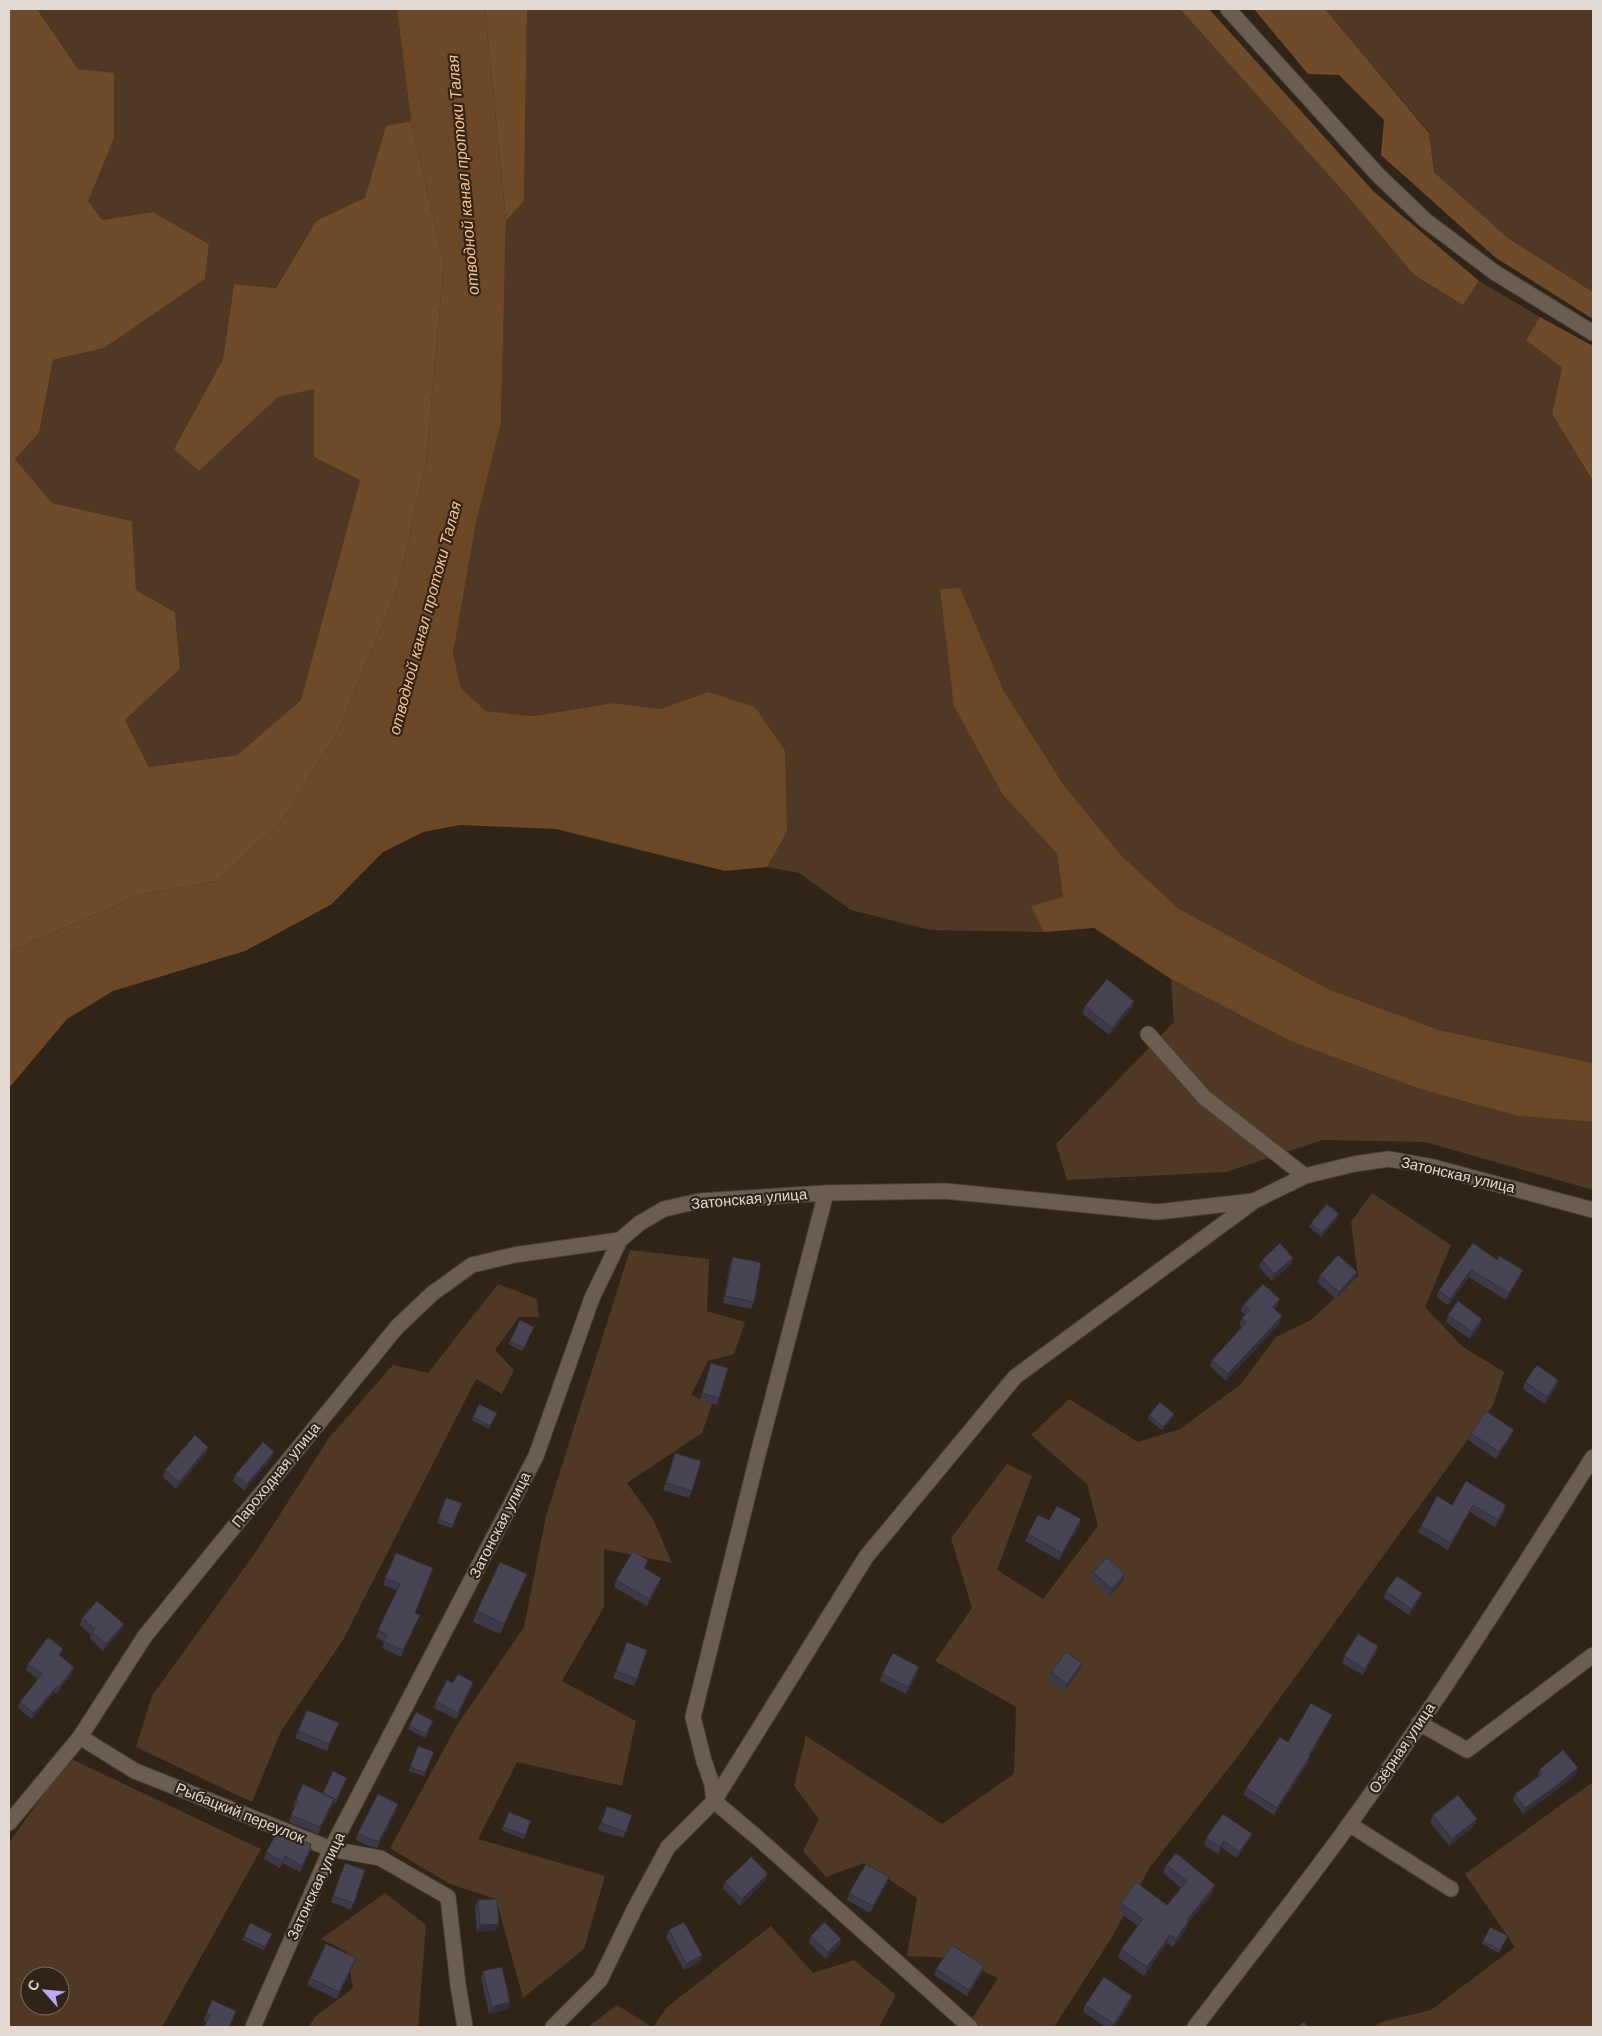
<svg xmlns="http://www.w3.org/2000/svg" width="1602" height="2036" viewBox="0 0 1602 2036" font-family="'DM Sans',sans-serif">
<rect width="100%" height="100%" fill="#302419"/>
<!-- green -->
<path fill="#503924" fill-rule="evenodd" d="M37,9H397L411,121L386,127L365,199L316,221L276,288L234,284L223,359L174,449L200,470L278,397L315,388L314,457L360,480L301,700L237,755L149,767L125,720L180,669L175,612L136,590L132,521L52,503L15,459L39,433L53,360L104,348L205,279L209,244L153,212L102,220L87,201L114,138L78,69Z
M527,9H1180L1350,199L1414,275L1463,305L1479,281L1540,317L1526,340L1562,368L1552,414L1593,481V1063L1439,1030L1328,989L1179,909L1121,855L1063,784L1004,691L960,588L1003,795L1057,854L1063,897L1032,906L1044,932L930,930L851,910L799,873L767,867L787,832L708,692L660,709L613,703L533,716L486,711L461,688L453,654L476,523L501,423L506,221L524,201Z
M1325,9H1593V292L1508,238L1434,172L1429,132Z
M1171,979L1290,1041L1420,1089L1518,1116L1593,1122V1190L1425,1142L1323,1140L1226,1172L1067,1180L1056,1144L1174,1022Z
M1372,1193L1451,1245L1425,1307L1463,1347L1504,1372L1493,1405L1235,1760L1150,1867L1112,1937L1054,2027H979L971,2020L998,1978L953,1958L907,1956L917,1898L864,1863L826,1877L803,1851L819,1819L794,1786L806,1736L942,1824L1014,1774L1016,1707L935,1661L972,1608L951,1538L1007,1464L1032,1476L997,1570L1043,1599L1098,1526L1087,1484L1031,1435L1069,1399L1138,1442L1180,1429L1241,1384L1276,1337L1311,1320L1358,1276L1351,1222Z
M630,1250L709,1259L707,1311L745,1322L734,1354L708,1361L691,1395L712,1404L702,1433L627,1483L653,1519L672,1563L604,1549V1607L562,1681L636,1721L622,1786L517,1762L478,1839L605,1876L584,1949L523,1998L496,1899L450,1884L390,1848L456,1727L524,1627L546,1516Z
M498,1284L537,1299L539,1317H519L495,1350L514,1370L502,1394L476,1379L343,1640L281,1731L252,1802L136,1747L152,1696L257,1550L329,1438L393,1365L428,1373Z
M69,1758L261,1849L162,2027H9V1843ZM30,1976H60V2006H30Z
M1593,1782V2027H1374L1381,2022L1431,2010L1515,1947L1465,1874Z
M385,1893L426,1925L418,2027H308L316,2016L353,1988L347,1952L321,1939Z
M771,1926L813,1973L854,1960L896,1995L879,2027H653L667,2007Z
M617,2005L652,2027H588Z"/>
<!-- forest -->
<path fill="#6f4b29" d="M9,9H37L78,69L114,73V138L88,201L102,220L153,212L209,244L205,279L104,348L53,360L39,433L15,459L52,503L132,521L136,590L175,612L180,669L125,720L149,767L237,755L301,700L360,480L314,457V389L278,397L199,471L174,449L223,359L234,284L276,288L316,221L365,198L386,126L411,121L444,263L426,462L398,587L338,732L281,822L217,881L140,895L9,952Z
M485,9H527L524,201L506,221Z
M1180,9H1209L1373,191L1479,281L1463,305L1414,275L1350,199Z
M1254,9H1325L1429,133L1434,172L1508,238L1593,292V319L1496,258L1381,155L1384,120L1339,75L1308,74Z
M1540,317L1593,346V481L1552,414L1562,368L1526,340Z"/>
<!-- water -->
<path fill="#6d4826" d="M397,9H485L506,221L501,423L476,523L453,654L461,688L486,711L533,716L613,703L660,709L708,692L755,707L785,751L787,832L767,867L725,871L556,829L460,825L423,832L383,852L332,904L245,951L113,991L67,1019L9,1088V952L140,895L217,881L281,822L338,732L398,587L426,462L444,263L411,121Z
M960,588L1004,691L1063,784L1121,855L1179,909L1328,989L1439,1030L1593,1063V1122L1518,1116L1420,1089L1290,1041L1171,979L1094,928L1044,932L1031,906L1063,897L1057,854L1003,795L954,706L940,589Z"/>
<g fill="none" stroke-linecap="round" stroke-linejoin="round">
<defs>
<path id="minor" d="M1228,9L1378,175L1425,220L1494,272L1593,333
M1148,1034L1205,1098L1305,1176
M826,1193L758,1454L693,1717L704,1761L712,1784L714,1801L759,1839L970,2027
M1419,1723L1467,1750L1593,1655
M80,1737L135,1771L331,1849L380,1858L448,1897L458,1985L465,2027
M9,1823L80,1737L145,1636L397,1327L433,1293L472,1265L514,1255L620,1240
M1349,1824L1451,1889
M253,2027L331,1849L536,1456L592,1298L620,1240L640,1223L664,1209L699,1201L826,1193L945,1191L1157,1212L1254,1201L1305,1176L1354,1164L1389,1159L1433,1167L1593,1210
M553,2027L600,1980L635,1908L668,1847L714,1801L866,1557L1015,1377L1253,1202
M1195,2027C1246,1960 1299,1894 1348,1826C1435,1706 1514,1581 1593,1457"/>
</defs>
<!-- minor casing -->
<use href="#minor" stroke="#4c423a" stroke-width="17"/>
<!-- minor -->
<use href="#minor" stroke="#6b5d50" stroke-width="15"/>
</g>
<!-- wall -->
<path fill="#3d3a48" d="M1134,1001L1132,1008L1109,1035L1082,1013L1085,1006Z
M1339,1214L1338,1218L1321,1237L1309,1227L1311,1223Z
M1473,1243L1497,1260L1523,1270L1520,1277L1506,1300L1469,1277L1448,1305L1436,1297L1439,1290Z
M733,1257L754,1302L751,1309L723,1303L730,1264Z
M1293,1258L1291,1264L1272,1281L1259,1267L1262,1260Z
M1320,1275L1355,1279L1336,1299L1317,1282Z
M1244,1304L1277,1306L1274,1309L1280,1323L1226,1381L1210,1366L1212,1360L1242,1327L1239,1325L1242,1318L1245,1315L1241,1311Z
M1448,1315L1482,1319L1480,1325L1470,1339L1446,1322Z
M534,1327L522,1351L508,1344L510,1341Z
M711,1363L719,1398L717,1405L700,1400Z
M1558,1380L1556,1387L1545,1404L1523,1389L1525,1382Z
M497,1413L489,1429L472,1420L473,1417Z
M1174,1414L1173,1417L1162,1430L1148,1419L1149,1415Z
M1471,1433L1511,1437L1496,1459L1468,1440Z
M208,1447L206,1454L176,1489L163,1477L165,1470Z
M272,1458L244,1491L233,1481L235,1475Z
M673,1460L692,1491L689,1498L663,1490Z
M1466,1481L1504,1512L1495,1527L1470,1512L1448,1550L1418,1532L1421,1526L1452,1505Z
M446,1498L462,1503L452,1528L437,1523Z
M1081,1519L1079,1526L1059,1560L1025,1541L1028,1534L1049,1520Z
M396,1553L415,1613L420,1615L401,1657L382,1648L384,1642L376,1637L397,1590L383,1585Z
M648,1560L645,1569L661,1578L659,1585L647,1606L614,1587L616,1580Z
M1093,1572L1123,1581L1110,1596L1091,1579Z
M527,1574L523,1584L500,1634L473,1622L477,1611Z
M1386,1591L1422,1593L1419,1600L1409,1615L1384,1598Z
M82,1618L121,1631L103,1651L90,1639L91,1635L80,1625Z
M627,1642L647,1650L634,1686L613,1678Z
M1378,1646L1376,1653L1363,1675L1342,1663L1344,1656Z
M63,1649L60,1656L74,1667L72,1674L56,1694L54,1692L32,1719L18,1708L20,1702L38,1679L26,1670L28,1664Z
M1082,1663L1080,1670L1064,1691L1048,1679L1051,1672Z
M882,1674H917L906,1694L880,1681Z
M473,1682L471,1689L456,1719L434,1708L436,1701L453,1683Z
M1329,1722L1310,1756L1308,1763L1274,1815L1244,1795L1246,1788L1288,1742Z
M339,1723L327,1751L295,1738L298,1731Z
M432,1724L425,1738L408,1729L409,1726Z
M434,1752L424,1776L409,1771L410,1767Z
M1540,1769L1576,1774L1553,1793L1523,1814L1513,1800L1515,1794L1539,1776L1538,1775Z
M347,1778L335,1804L333,1802L318,1834L289,1822L295,1807L293,1806L296,1799L323,1793Z
M607,1806L632,1815L623,1838L598,1830Z
M396,1811L377,1848L369,1846L356,1840L358,1833Z
M509,1812L531,1821L524,1839L501,1830Z
M1433,1815L1477,1819L1474,1826L1449,1846L1430,1822Z
M1252,1834L1249,1840L1237,1858L1222,1848L1218,1854L1204,1845L1206,1838Z
M311,1844L309,1855L300,1872L282,1863L280,1868L264,1859L266,1852Z
M345,1863L365,1870L351,1910L331,1902Z
M1166,1865L1212,1894L1188,1923L1186,1930L1173,1947L1167,1943L1144,1976L1118,1957L1121,1949L1138,1926L1118,1911L1121,1903L1167,1905L1181,1888L1163,1873Z
M765,1881L740,1906L723,1888L725,1882Z
M887,1884L870,1913L847,1900L849,1893Z
M478,1900L499,1924L496,1930L477,1932L475,1907Z
M669,1930L702,1955L700,1962L684,1970L666,1937Z
M272,1934L264,1950L242,1940L244,1937Z
M811,1936L841,1939L839,1945L826,1959L809,1943Z
M1506,1940L1499,1953L1482,1944L1483,1941Z
M353,1965L337,1999L307,1985L310,1978Z
M936,1969L982,1973L967,1996L934,1975Z
M483,1971L510,2002L508,2009L489,2014L481,1978Z
M1132,1996L1130,2003L1114,2027H1106L1083,2012L1085,2005Z
M206,2014L234,2018L229,2027H204L207,2022L204,2021Z"/>
<!-- shaded-wall -->
<path fill="#32303b" d="M1134,1001L1132,1008L1109,1035L1112,1028Z
M1339,1214L1338,1218L1321,1237L1322,1233Z
M1293,1258L1291,1264L1272,1281L1274,1274Z
M1471,1270L1469,1277L1448,1305L1450,1299Z
M1523,1270L1520,1277L1506,1300L1509,1293Z
M1357,1272L1355,1279L1336,1299L1339,1292Z
M1280,1299L1277,1306L1270,1314L1272,1307Z
M1282,1316L1280,1323L1226,1381L1228,1374Z
M1482,1319L1480,1325L1470,1339L1472,1332Z
M1558,1380L1556,1387L1545,1404L1547,1397Z
M1174,1414L1173,1417L1162,1430L1163,1427Z
M1514,1430L1511,1437L1496,1459L1499,1452Z
M208,1447L206,1454L176,1489L179,1482Z
M274,1452L272,1458L244,1491L247,1484Z
M1473,1505L1470,1512L1448,1550L1451,1543Z
M1506,1505L1504,1512L1495,1527L1498,1520Z
M1081,1519L1079,1526L1059,1560L1062,1553Z
M527,1574L523,1584L500,1634L504,1624Z
M1125,1574L1123,1581L1110,1596L1112,1589Z
M661,1578L659,1585L647,1606L649,1599Z
M1422,1593L1419,1600L1409,1615L1411,1609Z
M420,1615L417,1622L401,1657L403,1650Z
M124,1624L121,1631L103,1651L106,1644Z
M1378,1646L1376,1653L1363,1675L1365,1669Z
M1082,1663L1080,1670L1064,1691L1067,1684Z
M74,1667L72,1674L56,1694L59,1687Z
M919,1667L917,1674L906,1694L908,1687Z
M473,1682L471,1689L456,1719L458,1713Z
M57,1686L54,1692L32,1719L34,1713Z
M1332,1715L1329,1722L1306,1762L1309,1755Z
M1310,1756L1308,1763L1274,1815L1277,1808Z
M1578,1768L1576,1774L1553,1793L1523,1814L1525,1808Z
M334,1799L332,1806L318,1834L320,1827Z
M398,1804L396,1811L377,1848L379,1841Z
M1477,1819L1474,1826L1449,1846L1452,1839Z
M1252,1834L1249,1840L1237,1858L1239,1852Z
M1224,1841L1222,1848L1218,1854L1220,1847Z
M311,1848L309,1855L300,1872L302,1866Z
M768,1874L765,1881L740,1906L742,1899Z
M889,1877L887,1884L870,1913L873,1906Z
M1215,1885L1212,1894L1188,1923L1186,1930L1173,1947L1176,1939L1187,1920Z
M499,1924L496,1930L477,1932L480,1925Z
M1170,1935L1167,1943L1144,1976L1147,1967Z
M841,1939L839,1945L826,1959L828,1952Z
M702,1955L700,1962L684,1970L686,1964Z
M356,1958L353,1965L337,1999L339,1992Z
M984,1966L982,1973L967,1996L969,1990Z
M1132,1996L1130,2003L1114,2027H1112L1114,2024Z
M510,2002L508,2009L489,2014L492,2007Z"/>
<!-- building -->
<path fill="#474454" stroke="#32303b" d="M1107,979L1134,1001L1112,1028L1085,1006Z
M1327,1204L1339,1214L1322,1233L1311,1223Z
M1280,1243L1293,1258L1274,1274L1262,1260Z
M1473,1243L1497,1260L1499,1256L1523,1270L1509,1293L1471,1270L1450,1299L1439,1290Z
M1338,1255L1357,1272L1339,1292L1320,1275Z
M733,1257L761,1263L754,1302L725,1296Z
M1263,1284L1280,1299L1272,1307L1282,1316L1228,1374L1212,1360L1246,1323L1242,1318L1250,1310L1244,1304Z
M1458,1301L1482,1319L1472,1332L1448,1315Z
M520,1320L534,1327L524,1348L510,1341Z
M711,1363L728,1368L719,1398L702,1393Z
M1537,1365L1558,1380L1547,1397L1525,1382Z
M1160,1402L1174,1414L1163,1427L1149,1415Z
M479,1404L497,1413L490,1426L473,1417Z
M1486,1411L1514,1430L1499,1452L1471,1433Z
M195,1435L208,1447L179,1482L165,1470Z
M263,1442L274,1452L247,1484L235,1475Z
M675,1453L701,1461L692,1491L666,1483Z
M1466,1481L1506,1505L1498,1520L1473,1505L1451,1543L1421,1526L1437,1496L1452,1505Z
M446,1498L462,1503L453,1525L438,1519Z
M1057,1506L1081,1519L1062,1553L1028,1534L1038,1515L1049,1520Z
M633,1551L648,1560L644,1568L661,1578L649,1599L616,1580Z
M396,1553L433,1568L415,1613L420,1615L403,1650L384,1642L387,1635L378,1630L400,1584L385,1578Z
M1107,1557L1125,1574L1112,1589L1093,1572Z
M500,1562L527,1574L504,1624L477,1611Z
M1397,1576L1422,1593L1411,1609L1386,1591Z
M97,1601L124,1624L106,1644L92,1632L95,1629L82,1618Z
M1358,1634L1378,1646L1365,1669L1344,1656Z
M48,1637L63,1649L59,1655L74,1667L59,1687L57,1686L34,1713L20,1702L42,1674L28,1664Z
M627,1642L647,1650L637,1679L616,1671Z
M1066,1652L1082,1663L1067,1684L1051,1672Z
M893,1653L919,1667L908,1687L882,1674Z
M458,1674L473,1682L458,1713L436,1701L447,1680L453,1683Z
M1311,1703L1332,1715L1309,1755L1310,1756L1277,1808L1246,1788L1280,1737L1288,1742Z
M307,1710L339,1723L329,1744L298,1731Z
M416,1712L433,1721L426,1734L409,1726Z
M418,1746L434,1752L425,1773L410,1767Z
M1563,1750L1578,1768L1555,1787L1525,1808L1515,1794L1543,1773L1540,1769Z
M333,1771L347,1778L336,1800L323,1793Z
M303,1784L334,1799L320,1827L291,1815L298,1800L296,1799Z
M378,1794L398,1804L379,1841L372,1840L358,1833Z
M1458,1795L1477,1819L1452,1839L1433,1815Z
M607,1806L632,1815L626,1832L601,1823Z
M509,1812L531,1821L525,1835L503,1827Z
M1223,1814L1252,1834L1239,1852L1224,1841L1220,1847L1206,1838Z
M278,1831L311,1844L310,1847L311,1848L302,1866L285,1856L282,1861L266,1852Z
M1176,1853L1215,1885L1187,1920L1189,1921L1176,1939L1170,1935L1147,1967L1121,1949L1143,1919L1121,1903L1136,1882L1167,1905L1187,1881L1166,1865Z
M751,1857L768,1874L742,1899L725,1882Z
M345,1863L365,1870L354,1903L333,1896Z
M866,1864L889,1877L873,1906L849,1893Z
M497,1899L499,1924L480,1925L478,1900Z
M684,1922L702,1955L686,1964L669,1930Z
M824,1922L841,1939L828,1952L811,1936Z
M250,1923L272,1934L265,1947L244,1937Z
M1490,1927L1508,1936L1500,1950L1483,1941Z
M326,1944L356,1958L339,1992L310,1978Z
M952,1945L984,1966L969,1990L936,1969Z
M502,1967L510,2002L492,2007L483,1971Z
M1104,1977L1132,1996L1114,2024L1085,2005Z
M212,2000L236,2011L229,2027H204L210,2015L206,2014Z
M1304,2022L1308,2027H1297Z"/>
<g text-anchor="middle" dominant-baseline="central" stroke-width="4.5" stroke-linejoin="round" paint-order="stroke">
<!-- street labels -->
<g font-size="15" fill="#e1d9d2" stroke="#302419">
<text transform="translate(1458 1175) rotate(13)">Затонская улица</text>
<text transform="translate(749 1199) rotate(-5)">Затонская улица</text>
<text transform="translate(276 1475) rotate(-51)">Пароходная улица</text>
<text transform="translate(500 1525) rotate(-63)">Затонская улица</text>
<text transform="translate(1402 1748) rotate(-56)">Озёрная улица</text>
<text transform="translate(240 1813) rotate(22)">Рыбацкий переулок</text>
<text transform="translate(316 1886) rotate(-65)">Затонская улица</text>
</g>
<!-- water labels -->
<g font-size="16" font-style="italic" fill="#fec18a" stroke="#302419">
<text transform="translate(463 175) rotate(-95)">отводной канал протоки Талая</text>
<text transform="translate(425 618) rotate(-75)">отводной канал протоки Талая</text>
</g>
</g>
<!-- border -->
<rect width="1602" height="2036" fill="none" stroke="#e1d9d2" stroke-width="20"/>
<!-- north arrow -->
<g transform="translate(45 1991) rotate(297)"><circle r="24" fill="#302419" stroke="#776c63"/>
<path d="M0-4L9 19L0 12L-9 19Z" fill="#baaaf7"/>
<text y="-8" font-size="14" font-weight="bold" text-anchor="middle" fill="#e1d9d2">С</text>
</g>
</svg>
